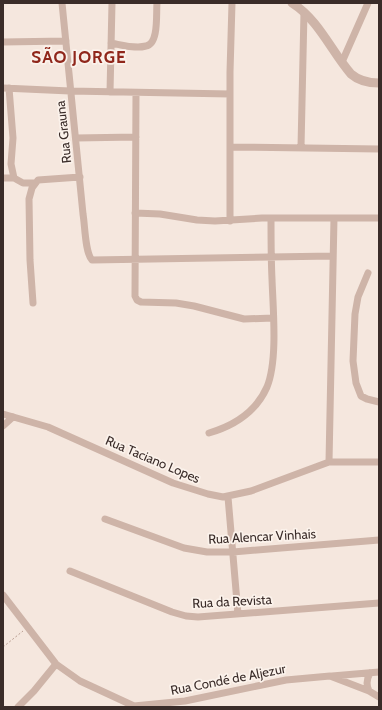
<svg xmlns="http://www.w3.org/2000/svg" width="382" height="710" viewBox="0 0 382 710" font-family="Cabin,sans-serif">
<rect width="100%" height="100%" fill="#f5e7de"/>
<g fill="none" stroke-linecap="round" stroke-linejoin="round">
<!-- path -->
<path stroke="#ba9e92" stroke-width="1" stroke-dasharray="2 2" stroke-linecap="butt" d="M3,647L23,631"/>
<!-- minor -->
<path stroke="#ceb4a8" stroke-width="7" d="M62,3L83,214C85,225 85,253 92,260L333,256
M3,42L66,41
M111,43C122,45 135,49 146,46C159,44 156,14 157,3
M342,62L368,3
M3,88L70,91L230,94
M9,88L13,138L11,164L14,178
M110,92L112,3
M136,93L135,296L137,300L141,302L176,303L194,306L244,319L273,318
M76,138L136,137
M231,147L379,149
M301,147L304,12
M3,178H14L23,183H35
M135,213L160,214L197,220L215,221L262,218H379
M230,221V72L232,3
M368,273L358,297L355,314L353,361L356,383L361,396L367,399L379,402
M33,303L30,260L29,199L32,188L38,180L80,177
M3,414L48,427L173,483L208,494L223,497L251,491L329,462H379
M3,426L13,417
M209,433C233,426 256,412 267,387C278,360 273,309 272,279C271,258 271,238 271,218
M329,462L334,218
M228,497L238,614
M105,519L184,548L207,552H233L379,540
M70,571L172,612L186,616L198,617L379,603
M3,595L56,664L80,681L134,706L185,701L286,680L330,676L369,691L379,697
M332,676L379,672
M369,691C366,685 366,680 370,673
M18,707L34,691L56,664"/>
<!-- tertiary -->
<path stroke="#ceb4a8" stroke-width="9" d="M292,3C319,20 331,51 351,74C359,81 369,83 379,83"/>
</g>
<g text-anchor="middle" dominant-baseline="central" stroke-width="3.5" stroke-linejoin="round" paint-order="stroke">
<!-- street labels -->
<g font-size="13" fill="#3a2c29" stroke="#fbf2eb">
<text transform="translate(63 132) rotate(-96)">Rua Grauna</text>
<text transform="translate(153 459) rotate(23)">Rua Taciano Lopes</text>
<text transform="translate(262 536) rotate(-3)">Rua Alencar Vinhais</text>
<text transform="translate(232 601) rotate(-3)">Rua da Revista</text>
<text transform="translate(228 679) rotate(-11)">Rua Condé de Aljezur</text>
</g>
<!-- district labels -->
<g font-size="17" font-weight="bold" letter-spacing="1" fill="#90271b" stroke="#fbf2eb">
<text x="79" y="57">SÃO JORGE</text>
</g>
</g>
<!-- border -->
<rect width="382" height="710" fill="none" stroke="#3a2c29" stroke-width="8"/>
</svg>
